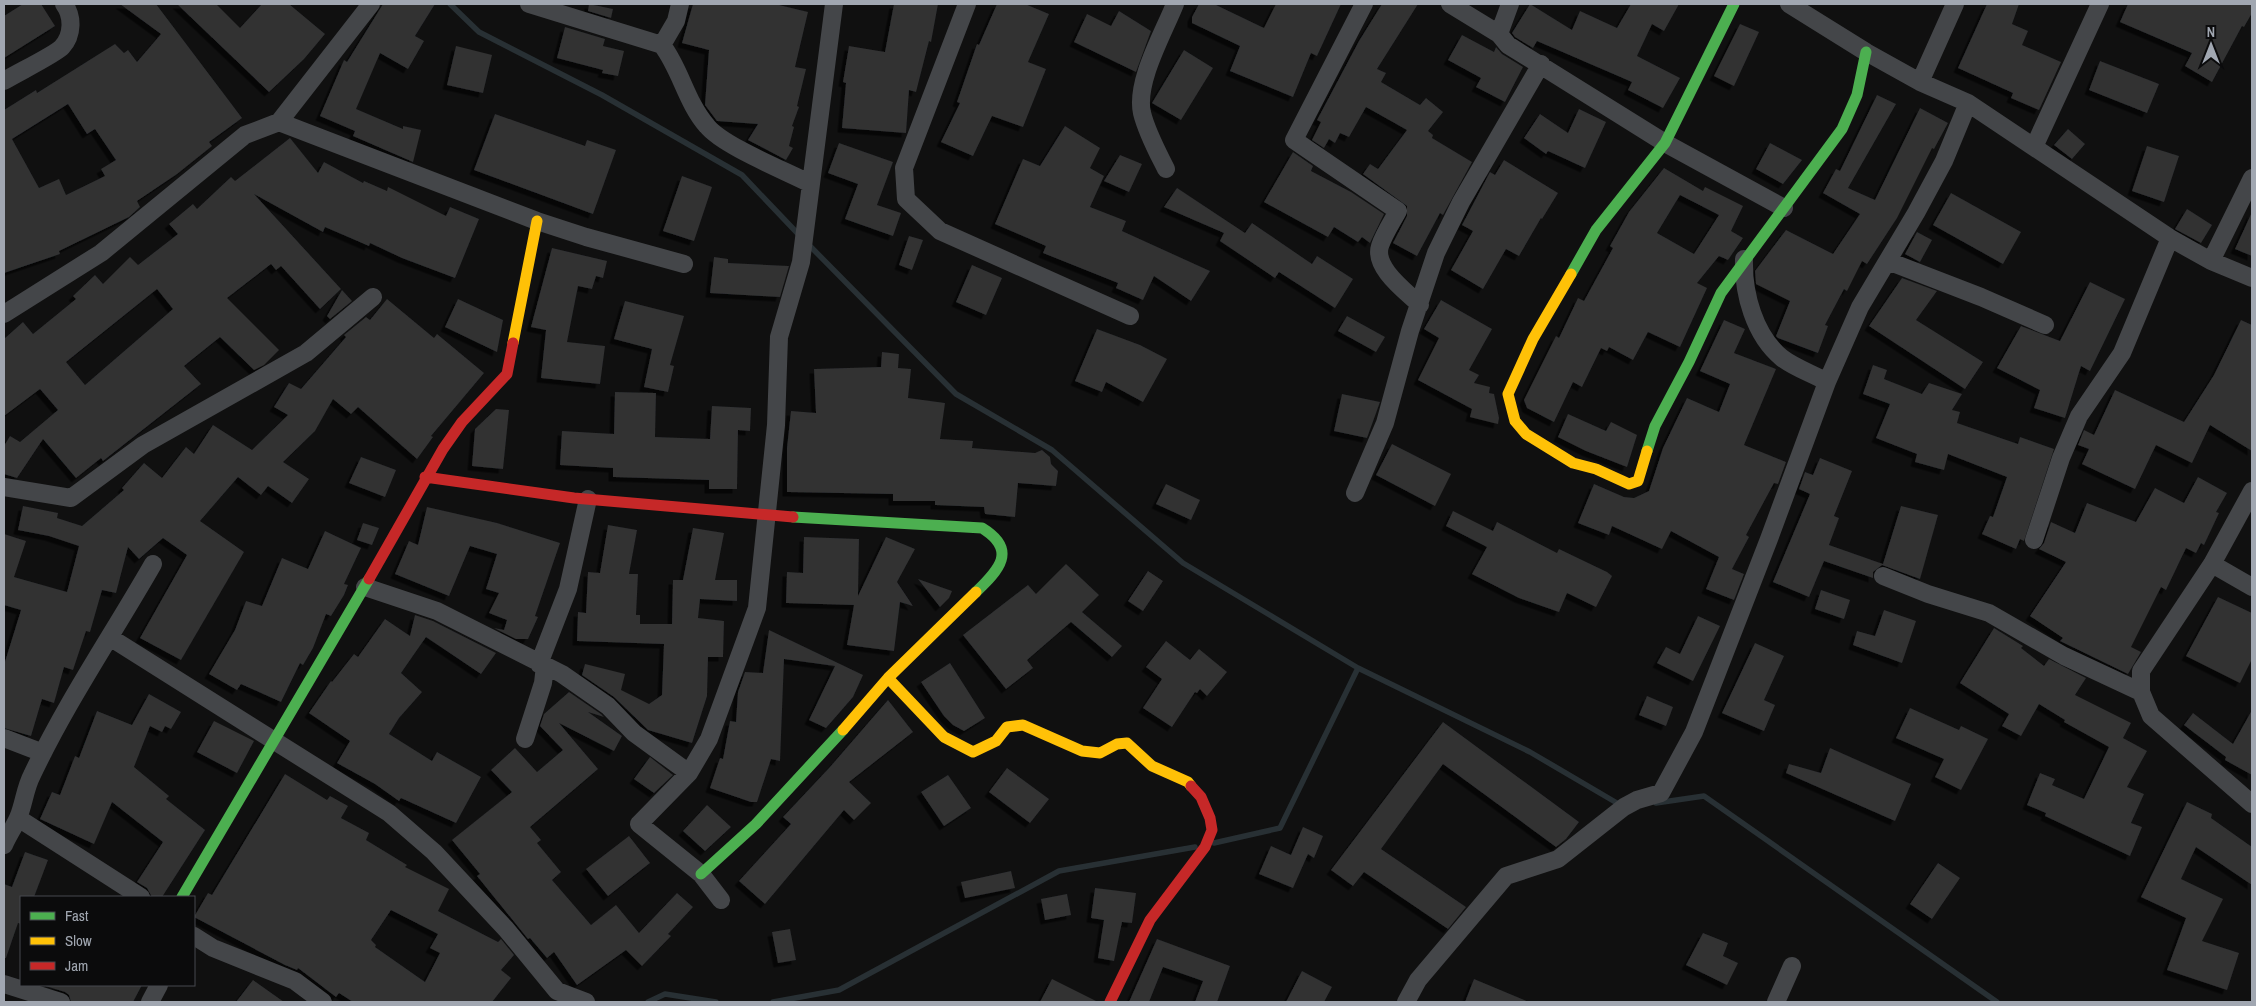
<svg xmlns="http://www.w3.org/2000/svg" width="2256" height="1006" viewBox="0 0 2256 1006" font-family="'Archivo Narrow',sans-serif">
<defs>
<filter id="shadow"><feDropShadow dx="-4.5" dy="4.5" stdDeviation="0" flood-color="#0009"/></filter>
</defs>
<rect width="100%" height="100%" fill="#101010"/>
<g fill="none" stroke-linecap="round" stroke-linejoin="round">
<!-- stream -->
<path stroke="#283034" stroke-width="5.5" d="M450,4L479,32L602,95L742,175L801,237
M807,243L956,394L1052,450L1183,563L1358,668L1530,752L1622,806
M1656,803L1704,796L1997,1002
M1214,843L1280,828L1358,668
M648,1002L665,994L716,1002
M773,1002L839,990L1059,871L1195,847"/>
</g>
<!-- building -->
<path fill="#303133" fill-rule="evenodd" filter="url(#shadow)" d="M23,4H41L55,26L4,58V16Z
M120,4H156L242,118L209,142L212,146L177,174L137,201L140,207L129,217L59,251L60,254L4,273V110L36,90L37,93L115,44L124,53L128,50L137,62L161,34ZM68,104L87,134L95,129L116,160L101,169L105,176L66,195L59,179L39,188L12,139Z
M177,4H216L240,28L262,4H289L325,34L304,59L269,92Z
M383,4H435L415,36L424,41L408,69L380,53L356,109L403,129V126L421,130L413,162L353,136L355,131L320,116L344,60L347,62Z
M589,4L613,9L611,18L588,11Z
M693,4H775L808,12L795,67L806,69L797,106L799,107L792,126L794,127L789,146L793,148L786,160L748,140L758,124L717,121L705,105L709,50L682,43Z
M894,4H938L931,42L929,41L916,92L909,90L906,133L842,128L846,83L843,82L849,46L885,52Z
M997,4H1025L1049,14L1028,62L1046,69L1023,127L992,116L973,156L941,142L960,103L957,102L977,44L979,45Z
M1199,4H1214L1264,28L1276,4H1341L1317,56L1311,53L1293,97L1230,71L1240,46L1192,23V17Z
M1382,4H1418L1377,69L1386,73L1381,82L1420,105L1426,98L1443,112L1428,131L1433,135L1432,138L1472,162L1443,215L1440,213L1417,256L1393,243L1407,216V206L1363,174L1370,164L1378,169L1407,130L1366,107L1349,137L1340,133L1335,143L1329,139L1324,148L1312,140L1321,122L1317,120L1359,41Z
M1530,4L1572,30L1580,11L1617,28L1631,4H1679L1664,31L1652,24L1637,56L1680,78L1663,108L1628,90L1632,82L1537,41L1533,48L1515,37L1512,33Z
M1987,4H2019L2012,24L2028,31L2022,45L2061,62L2039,110L2011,98L2013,93L1958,68Z
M2128,4H2252V13L2244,27L2242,26L2212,82L2185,66L2192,53L2120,22Z
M1119,11L1151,31L1136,72L1074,42L1087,14L1111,26Z
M1740,24L1759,32L1734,86L1714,76Z
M565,27L605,39L603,46L624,51L618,76L602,73L603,70L557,58Z
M1462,35L1494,52L1496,47L1502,54L1523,67L1505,102L1476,87L1481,78L1448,60Z
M456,46L492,55L483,93L447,85Z
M1184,50L1213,68L1181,120L1152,103Z
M2100,61L2159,84L2147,113L2089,90Z
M1877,95L1896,104L1848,188L1875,200L1920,108L1948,123L1934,149L1932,148L1897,218L1867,264L1862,261L1847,291L1844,289L1825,325L1828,326L1818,353L1778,338L1776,336L1790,301L1756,284L1755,271L1786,230L1833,254L1860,214L1823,193L1836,169L1840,171Z
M1579,109L1606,122L1585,168L1548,151L1546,154L1524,138L1540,114L1568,133Z
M495,114L585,146L587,140L616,150L593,214L474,170Z
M1065,126L1100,148L1090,168L1104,176L1090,207L1126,221L1122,231L1210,271L1191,301L1154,276L1143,300L1116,288L1118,283L1043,253L1046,246L995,224L1023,159L1040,166Z
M2068,129L2085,144L2072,159L2054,145Z
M290,138L318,173L324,162L363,183L364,181L387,191L388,187L446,216L450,207L479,219L455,278L402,258L370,243L369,246L325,227L323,232L254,194L341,289L320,309L281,266L276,270L271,264L227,298L279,350L264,365L254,370L220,337L184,366L201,384L103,461L101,458L76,478L43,439L17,478L4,474V446L10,436L20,442L58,410L40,389L4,416V339L23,322L33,334L76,299L73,296L95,275L103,284L130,257L138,265L178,234L169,224L193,204L197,209L231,177L235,181ZM157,289L173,309L85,385L66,362Z
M839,143L893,162L877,205L901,213L893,236L845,219L858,184L828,173Z
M1770,143L1802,160L1783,184L1756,169Z
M2147,146L2179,156L2164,202L2132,191Z
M1293,152L1313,166L1311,171L1351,192L1384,214L1370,243L1362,237L1358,242L1334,227L1328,237L1264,202Z
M1120,155L1142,164L1129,192L1104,181Z
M1504,160L1558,193L1542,219L1541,218L1519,256L1506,249L1483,289L1451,270L1473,231L1462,225L1490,172L1495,175Z
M1664,168L1703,191L1705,187L1743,206L1731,231L1743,238L1728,260L1719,256L1697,283L1707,288L1680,347L1648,332L1633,360L1609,347L1607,351L1601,348L1582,387L1573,382L1554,422L1527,408L1524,400L1556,336L1559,338L1578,298L1584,301L1613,248L1610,246L1629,212ZM1680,195L1719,215L1694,254L1657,233Z
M682,176L712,187L694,241L663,231Z
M1177,188L1245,233L1252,223L1312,264L1317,256L1353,279L1335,308L1279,272L1275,278L1220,241L1224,233L1164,207Z
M1951,193L2021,232L2003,264L1933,225Z
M2187,209L2212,225L2201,243L2175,229Z
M2252,212V256L2235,249Z
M1917,232L1932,240L1920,262L1905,254Z
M909,236L923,240L912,270L899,265Z
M552,248L607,261L603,278L596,276L592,289L578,286L567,342L605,346L600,384L541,378L546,330L531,327Z
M714,257L728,259V263L789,266L780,297L710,293Z
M972,265L1002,278L986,315L956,302Z
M1902,278L1937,291L1916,320L1983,362L1965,389L1869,326Z
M2090,282L2125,299L2090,371L2081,366L2065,418L2034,408L2040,390L1997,368L2021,326L2060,341Z
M342,290L352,301L330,319L327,316Z
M387,299L434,338L437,334L484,373L431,436L433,437L417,459L358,407L351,414L333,399L315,431L283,462L309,479L292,503L268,486L261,495L238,477L200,521L244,552L181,660L140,638L187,555L163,538L139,559L128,547L116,593L102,590L90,632L86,631L73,670L64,667L54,703L42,699L31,736L4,728V665L21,610L4,605V534L26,541L14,577L67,592L79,546L49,536L18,530L23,506L58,513L57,518L82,526L124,490L122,488L144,463L162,478L186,447L194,454L213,425L252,450L288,415L274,407L289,383L301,389L346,337L344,335L366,317L370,320Z
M458,299L503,320L497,352L445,327Z
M1441,300L1492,329L1469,370L1479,375L1474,383L1490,387L1489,393L1494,394L1499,418L1498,424L1470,417L1472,409L1418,380L1439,338L1424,329Z
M625,301L684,316L670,365L674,366L668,392L644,387L652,349L614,339Z
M1347,316L1385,337L1376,352L1338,331Z
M1724,320L1745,329L1734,353L1776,369L1744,445L1786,462L1778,484L1774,483L1746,535L1749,537L1732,569L1744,574L1734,600L1706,589L1719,557L1671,531L1662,549L1612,526L1609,535L1578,523L1594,484L1624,497L1634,498L1649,491L1663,448L1687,398L1719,412L1730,384L1700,371Z
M2241,320L2252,325V451L2210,425L2192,463L2156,445L2135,489L2082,464L2089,449L2078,445L2084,430L2094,435L2115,390L2184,422L2214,375Z
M1097,329L1140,345L1167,359L1143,402L1106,382L1102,392L1075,381Z
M882,352L899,354L898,368L911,369L908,398L945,403L940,439L973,441L972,448L1035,453L1042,450L1050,457L1051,464L1058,471L1056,486L1018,483L1015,517L985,514L984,507L935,505V501H893V494L787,492V448L791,411L816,413L814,369L881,367Z
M1873,365L1887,370L1884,379L1922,394L1929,383L1962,394L1952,410L1960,412L1957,423L2018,444L2020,437L2054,449L2024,541L2020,539L2016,549L1982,534L1990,516L1993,517L2007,477L1948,454L1944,470L1915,462L1917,454L1876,438L1890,404L1863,394Z
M615,392L656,393L655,437L710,439L712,406L751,408L750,431L738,430L737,489H709V480L613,477V468L560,465L562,431L614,434Z
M1342,394L1380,402L1367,438L1334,431Z
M496,409L509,410L503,469L472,466L475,429Z
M1568,414L1606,431L1611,422L1637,435L1627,467L1586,451L1558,437Z
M1392,444L1451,474L1435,506L1376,475Z
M361,457L396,470L385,497L349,483Z
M1820,458L1852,471L1834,516L1839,518L1829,545L1883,564L1901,506L1938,515L1920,579L1882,565L1873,572V578L1824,561L1809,597L1773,582L1810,494L1799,489L1805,472L1813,475Z
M2198,477L2227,493L2216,512L2219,513L2204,545L2201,543L2196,553L2186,548L2166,590L2161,587L2131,647L2141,652L2128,674L2060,641L2063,638L2030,616L2066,562L2039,549L2044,543L2051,522L2075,533L2087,503L2136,522L2155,488L2184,503Z
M1166,484L1200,500L1191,520L1156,504Z
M427,507L497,523L560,543L535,616L538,617L528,639H516L494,628L504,630L507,620L489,613L499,593L486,589L497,554L470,546L449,596L395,574L409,541L418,545Z
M1453,511L1493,531L1497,522L1557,553L1559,549L1607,572L1612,576L1596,607L1567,593L1559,612L1519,598L1472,574L1487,547L1446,526Z
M363,523L379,528L372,545L357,540Z
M608,525L637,530L629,574H638L636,615H640V624H672L673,580H683L693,528L724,533L715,580H737V601L700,599L698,618L724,621L723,657H708L707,696L692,743L648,730L614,697L582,675L585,664L625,674L621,690L649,704L662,695L664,644L577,641L578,612L586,613L588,572L600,573Z
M325,531L361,548L344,584L348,585L344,595L331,616L326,614L313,648L303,665L300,663L281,702L241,684L237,690L209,674L235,630L246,601L262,606L282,558L308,569Z
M804,537L859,539L858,596L886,537L915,549L897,582L913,606L900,602L894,651L847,645L854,605L786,603L787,572L803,573Z
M1066,564L1099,595L1082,612L1122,646L1112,657L1071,622L1027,660L1033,668L1006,689L963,635L1028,585L1036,594Z
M1148,571L1163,581L1143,611L1128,601Z
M918,579L952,591L949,598L940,607Z
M1821,590L1850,600L1844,619L1815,609Z
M2218,597L2252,613V659L2240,683L2186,656Z
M1884,610L1916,621L1902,663L1853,645L1857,631L1875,636Z
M415,615L433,621L496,653L481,674L426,637L401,673L422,692L399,718L389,734L432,761L437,752L481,777L456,823L401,798L399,801L375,784L337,763L350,741L309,713L331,681L332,682L354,654L358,657L385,619L410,636Z
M1698,616L1720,626L1693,681L1657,663L1666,647L1680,654Z
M1994,628L2023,646L2021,648L2044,666L2049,659L2086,678L2075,695L2131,723L2123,738L2147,751L2127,787L2144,794L2131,823L2142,827L2130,856L2045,816L2046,813L2027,805L2040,773L2055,779L2052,785L2084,799L2109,747L2064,722L2065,720L2039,704L2021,736L2002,726L2009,714L1960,683Z
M769,630L863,675L853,697L826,728L809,720L835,666L784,659L780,761L771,759L757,802H751L710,788L720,758L723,759L730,721L736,722L738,692L745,672L763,673Z
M1166,641L1190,660L1199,649L1227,672L1207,696L1200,689L1197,693L1195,692L1172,727L1143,708L1162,679L1146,667Z
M1755,643L1784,656L1764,700L1775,705L1764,731L1722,713Z
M950,663L985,718L964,731L953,725L944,716L921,682Z
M569,692L601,714L604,717L588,712L622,736L614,751L559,723L598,769L530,827L541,840L537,843L561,872L552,880L591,925L616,905L639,933L677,893L693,907L668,934L671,936L642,966L626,950L577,985L554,952L547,958L530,938L528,939L477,876L480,874L452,840L512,792L491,770L515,748L537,772L563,750L540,726L544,714Z
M149,694L181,712L171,729L165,726L162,732L150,726L134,767L169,796L166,799L205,830L162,897H152L147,888L137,882L163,842L112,802L94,844L40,819L52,792L60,795L75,756L79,758L97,711L132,725Z
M1647,696L1673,707L1666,726L1639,715Z
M888,700L913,732L849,782L871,803L854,820L844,810L765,904L739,881L791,824L783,817L830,767Z
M1910,708L1959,730L1961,726L1988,739L1961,790L1935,777L1944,759L1896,738Z
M2252,710V775L2225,760L2226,757L2184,725L2193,713L2233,744Z
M214,721L254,741L237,773L197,752Z
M1443,722L1579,822L1566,839L1556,847L1443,764L1381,849L1466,907L1448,929L1364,872L1353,886L1331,870Z
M1830,748L1911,784L1895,821L1786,773L1789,764L1821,773Z
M650,757L673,775L654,793L634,779Z
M1007,768L1049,799L1030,823L989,792Z
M285,774L327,800L330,796L348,806L341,818L369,833L366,840L407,865L405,867L449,889L438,911L498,942L501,939L514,955L501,970L511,978L492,1002H353L339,993L336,997L298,968L297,970L285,965L194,917L208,893L212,895ZM391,910L438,934L430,948L440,953L425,982L375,947L376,945L371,940Z
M948,775L971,808L944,826L921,792Z
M2187,802L2212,814L2211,818L2252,847V885L2196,847L2181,879L2223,899L2202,941L2239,953L2227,990L2167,970L2186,918L2141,897Z
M707,805L731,827L705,851L683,831Z
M1303,827L1323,836L1314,858L1308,854L1293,888L1259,874L1271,846L1291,855Z
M629,836L650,863L608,896L586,869Z
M25,852L48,860L34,897H21V924L18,923L6,958H4V884L12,887Z
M1938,863L1960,878L1932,919L1910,904Z
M1011,871L1015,888L965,898L961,882Z
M1095,888L1136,893L1132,923L1122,922L1114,961L1098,958L1104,920L1091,918Z
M1067,894L1071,915L1045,920L1041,899Z
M790,929L796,960L778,963L772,932Z
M1703,933L1728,943L1723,956L1738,963L1727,985L1686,965Z
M1157,939L1230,966L1217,1002H1195L1203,981L1163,967L1149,1002H1129Z
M1302,971L1332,987L1324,1002H1286Z
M1052,979L1096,1001V1002H1040Z
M1474,979L1529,1002H1465Z
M253,980L284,1002H236Z
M42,985H142L133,1002H71L69,995L65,992Z"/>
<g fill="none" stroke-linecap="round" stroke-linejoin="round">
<!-- street -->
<path stroke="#444649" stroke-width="18" d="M529,4L662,45C681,70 686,102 707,126C723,146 786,171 811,184
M967,4L904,168L906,199L940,231L1130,316
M1364,4L1294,140L1398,211C1392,222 1384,234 1380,246C1373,268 1407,292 1420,305
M1450,4L1499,34L1508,45L1665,143L1784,208
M1789,4L1866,52L1920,82L1968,103L2170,238L2211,261L2252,278
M1499,34L1510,4
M662,45L676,21L680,4
M4,81C15,74 56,54 62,47C73,35 73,16 64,4
M1920,82L1955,4
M279,122L537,221L586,237L684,264
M2034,147L2100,4
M1166,169C1157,151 1147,133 1142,113C1135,82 1164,32 1175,4
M1744,259C1743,293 1754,335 1782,358C1795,368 1813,374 1827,382
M1888,261L1981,297L2045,325
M2211,261L2252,178
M4,314L101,253L245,135L279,122L371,4
M4,487L71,498L143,445L306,353L373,297
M2252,491L2212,564L2141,671V692L2151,716L2252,804
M1355,493L1385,423L1410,331L1436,253L1461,202L1541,64
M2034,540L2061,458L2079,416L2122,353L2170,238
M2212,564L2252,587
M1883,576L1928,594L1989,613L2064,656L2141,692
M365,587L437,611L562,674L608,706L634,733L689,773
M111,638L389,813L434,852L506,929L557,991L586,1002
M539,664L568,589L588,499
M4,738L43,753
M525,739L543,683L545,666
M18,818L141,897
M4,845C8,836 14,827 18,818C24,804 25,788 32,775C67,701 113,634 153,564
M721,900L701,874L639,824L689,773L709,739L757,608L776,425L779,337L801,262L834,4
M194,936L213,948L295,981L323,1002
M4,984L61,1002
M150,1002L159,985
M1406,1002L1418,980L1506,876L1558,859L1624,807L1637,800L1661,793L1694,732L1769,539L1827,382L1860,307L1916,213L1944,161L1968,103
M1776,1002L1792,966"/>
<!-- fast -->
<path stroke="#4caf50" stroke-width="11" d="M1571,274L1596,230L1665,143L1734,4
M1647,451L1655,426L1689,362L1721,293L1842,129L1857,95L1866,52
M793,517L982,528C1018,550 999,570 976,592
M701,874L756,824L843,730
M182,897L369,579"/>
<!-- slow -->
<path stroke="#ffc107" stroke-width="11" d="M1571,274L1533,339L1508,394L1515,421L1526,434L1573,463L1596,469L1629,484L1638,481L1647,451
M513,343L537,221
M888,678L944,737L973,752L996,741L1007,727L1023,725L1082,751L1100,753L1117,744L1127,743L1152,766L1188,782L1191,786
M843,730L888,678L976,592"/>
<!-- jam -->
<path stroke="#c62828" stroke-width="11" d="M425,477L574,498L793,517
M369,579L443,449L462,422L507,374L513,343
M1110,1002L1150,920L1205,847L1212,830L1210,818L1201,797L1191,786"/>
</g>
<!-- border -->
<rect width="2256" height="1006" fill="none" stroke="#a1a7b1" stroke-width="10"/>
<!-- legend -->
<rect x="20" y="896" width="175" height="90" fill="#0b0b0c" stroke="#47494e"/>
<rect x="30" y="912" width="25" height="8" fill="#4caf50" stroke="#47494e"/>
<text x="65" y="921" font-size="15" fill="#a1a7b1">Fast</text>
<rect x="30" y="937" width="25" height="8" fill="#ffc107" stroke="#47494e"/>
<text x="65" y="946" font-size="15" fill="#a1a7b1">Slow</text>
<rect x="30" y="962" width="25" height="8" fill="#c62828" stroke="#47494e"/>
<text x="65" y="971" font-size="15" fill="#a1a7b1">Jam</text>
<!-- north arrow -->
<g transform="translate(2211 45)" stroke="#0b0b0c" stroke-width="4" paint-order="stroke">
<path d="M0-4L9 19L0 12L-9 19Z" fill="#a1a7b1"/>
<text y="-8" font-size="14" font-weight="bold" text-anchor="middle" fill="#a1a7b1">N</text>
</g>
</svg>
